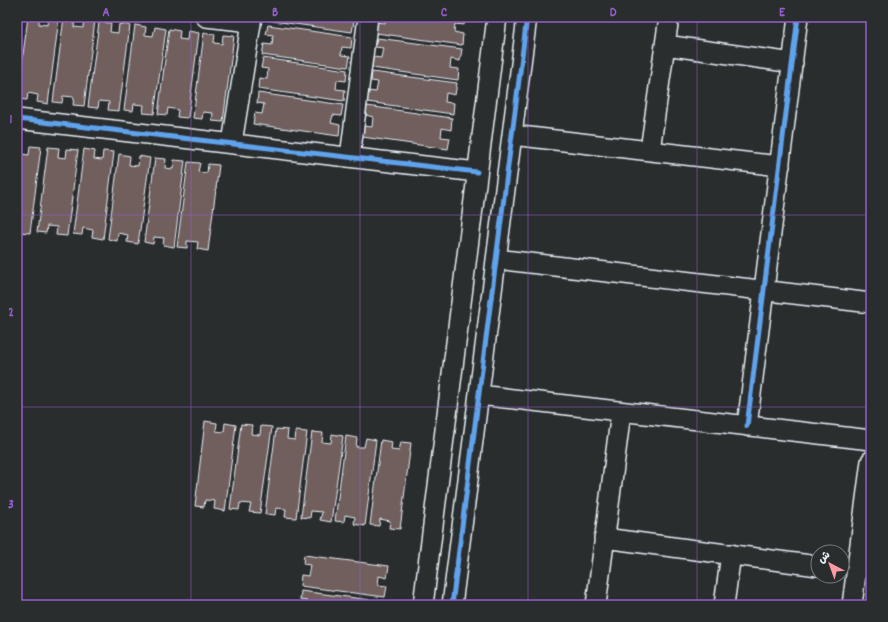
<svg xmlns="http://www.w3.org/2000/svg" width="888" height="622" viewBox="0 0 888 622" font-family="Dekko,'Playpen Sans Arabic',sans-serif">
<rect width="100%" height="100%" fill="#2a2d2e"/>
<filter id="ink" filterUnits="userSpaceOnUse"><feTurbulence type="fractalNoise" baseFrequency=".025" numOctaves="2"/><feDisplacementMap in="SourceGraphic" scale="8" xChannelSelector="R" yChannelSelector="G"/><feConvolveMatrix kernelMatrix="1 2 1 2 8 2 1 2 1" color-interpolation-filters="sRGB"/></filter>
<g filter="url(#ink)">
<!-- building -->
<path fill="#715e5d" stroke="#e8f1f8" d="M28,17H39V24L47,25L48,17L59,18L48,104L37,102L38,95L28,93L27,100L17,99Z
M64,17L75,18L74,27L83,28L84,19L95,20L84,106L73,105L74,97L63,96L62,103L53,102Z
M267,17H345V19L354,21L352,32L266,20Z
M386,17H465L464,25L455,24L454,32L463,34L462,45L376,33L377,22L385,23Z
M99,22L111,23L110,32L118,33L119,24L130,25L119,111L108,110L109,102L99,101L98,108L88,107Z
M135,25L146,27L145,35L153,36L155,27L166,29L154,114L143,113L144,105L134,104L133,111L124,110Z
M268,25L352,37L351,48L342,47L341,55L350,56L348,67L262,55L264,44L272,45L273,35L266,34Z
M169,29L180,31L179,39L187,40L188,31L199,33L188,118L177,117L178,110L168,108L167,115L158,114Z
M204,33L215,34L214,43L222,44L223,35L234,36L223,122L212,121L213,113L203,112L202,119L193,118Z
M377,38L462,49L460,61L451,59L450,68L459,69L458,80L372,68L373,57L381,58L383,48L375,47Z
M263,58L347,70L346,81L337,80L336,89L345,90L344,101L258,89L259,78L267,79L268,69L261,68Z
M372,72L457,83L455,95L446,93L445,102L454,103L453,114L367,102L368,91L376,92L378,82L371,81Z
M258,93L343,105L341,116L333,115L331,123L340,125L339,136L253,124L255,113L262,114L264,104L257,103Z
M367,106L452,118L451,130L442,128L441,137L450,138L448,149L362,137L364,126L372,127L373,117L366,115Z
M17,145L22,146L21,154L29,155L30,146L41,147L30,233L19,232L20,224H17Z
M48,147L59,148L58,157L66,158L67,149L78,150L67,236L56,235L57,227L47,226L46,233L37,232Z
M84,149L95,151L94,159L102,160L103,151L114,152L103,239L92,237L93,230L83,228L82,235L73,234Z
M119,154L130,156L129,165L138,166L139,156L150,158L138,244L127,242L128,235L118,233L117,241L108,239Z
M155,158L166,159L165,168L173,169L174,160L185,161L174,247L163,245L164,238L154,237L153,244L144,242Z
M188,162L200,163L198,172L207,173L208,164L219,165L208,251L197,249L198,242L187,241V248L177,247Z
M205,421L217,423L216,431L224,432L225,423L236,425L225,511L214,509L215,501L205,500L204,507L195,506Z
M241,424L252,425L251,434L260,435L261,426L272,427L260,513L249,512L251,504L240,503L239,510L230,509Z
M276,429L288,430L287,439L295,440L296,431L307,432L296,518L285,517L286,509L276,508L275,515L265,514Z
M312,432L323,433L322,442L331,443L332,434L343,436L331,522L320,520L322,512L311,511L310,518L301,517Z
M346,436L357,438L356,447H364L366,438L376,440L365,526L354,524L355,517L345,515L344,522L335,521Z
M381,440L392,442L391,450L399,451L401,442L411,443L400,529L389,528L390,521L380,519L379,526L370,525Z
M304,555L389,566L387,578L379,576L378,585L387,586L385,597L300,586L301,575L308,576L310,565L303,564Z
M301,591L386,602V605H307V601L300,600Z"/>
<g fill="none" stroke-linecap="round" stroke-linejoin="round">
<defs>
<path id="minor" d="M206,17L251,22
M665,45L793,63
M17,119L477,172
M512,135L780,166
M232,143L252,17
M650,150L669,17
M350,157L368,17
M496,259L871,303
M479,395L871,440
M747,426L798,17
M604,538L818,566
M423,605L497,17
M452,605L527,17
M596,605L621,412
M724,605L731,554
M852,605L871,461"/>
</defs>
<!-- minor casing -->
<use href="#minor" stroke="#e8f1f8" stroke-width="22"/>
<!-- minor -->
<use href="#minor" stroke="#2a2d2e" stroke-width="19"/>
<defs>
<path id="cycleway" d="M17,119L477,172
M747,426L798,17
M452,605L527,17"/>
</defs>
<!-- cycleway casing -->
<use href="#cycleway" stroke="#2a2d2e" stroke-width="8"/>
<!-- cycleway -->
<use href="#cycleway" stroke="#60a3ed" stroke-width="5"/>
</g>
</g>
<!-- grid -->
<path fill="none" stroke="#965dcd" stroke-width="1" stroke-opacity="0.55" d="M191,17V605M360,17V605M528,17V605M697,17V605M17,215H871M17,407H871"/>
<!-- margin -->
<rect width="888" height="622" fill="none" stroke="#2a2d2e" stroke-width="44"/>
<!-- north arrow -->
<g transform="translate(830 564) rotate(319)"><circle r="19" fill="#2a2d2e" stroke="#767b7f"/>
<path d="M0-3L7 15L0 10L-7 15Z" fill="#ff9aa2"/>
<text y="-6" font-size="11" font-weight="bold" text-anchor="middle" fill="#e8f1f8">ش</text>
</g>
<rect x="22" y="22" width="844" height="578" fill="none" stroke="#965dcd" stroke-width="1.5"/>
<g font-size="13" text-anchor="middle" font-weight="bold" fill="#965dcd">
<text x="106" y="16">A</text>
<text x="275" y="16">B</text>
<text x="444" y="16">C</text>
<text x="613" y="16">D</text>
<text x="782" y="16">E</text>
<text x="11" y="123">1</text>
<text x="11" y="316">2</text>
<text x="11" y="508">3</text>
</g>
</svg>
